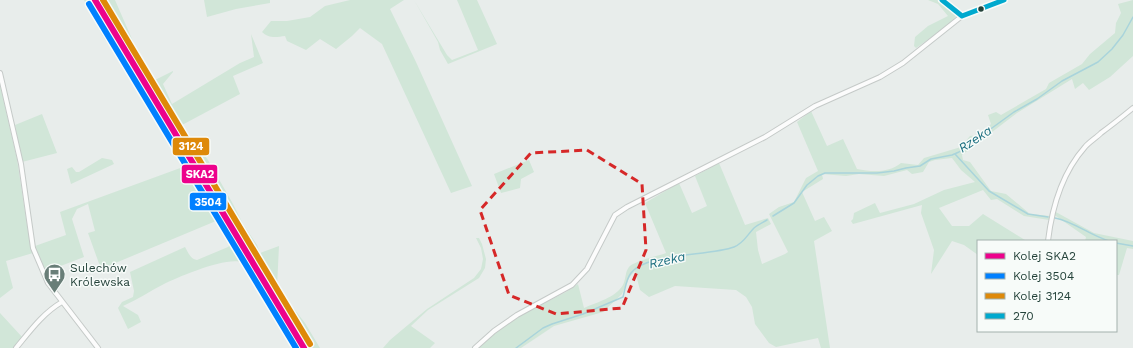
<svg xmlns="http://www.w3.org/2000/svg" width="1133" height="348" viewBox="0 0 1133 348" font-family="'Work Sans',sans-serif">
<rect width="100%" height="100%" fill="#e8edeb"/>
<!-- built -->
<path fill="#d6dedb" d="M91,0H103L140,64L155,83L253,249L314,348H295L263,291L183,167L169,138Z"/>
<!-- green -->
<path fill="#d1e6d8" d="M84,0H91L123,54L164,119L216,208L242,249L302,348H291L263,291L243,263C230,255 178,277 164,284C150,291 137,300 123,306L138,315L141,322L128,329L118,308L122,302L133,297L134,291L130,272L185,247C188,252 190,259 197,260L228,247L231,244L216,221L101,269L88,233L95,231L88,204L77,209L72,219L84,257L45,272L42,267L35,246L66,235L60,212L183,167L169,138L141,97L131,74L116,56L102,35Z
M100,0H115L142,62L148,73L155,80L173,71V72L163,84L172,104L240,63L254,57L251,34L263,63L233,76L240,94L182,125L208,160L233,204L243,224L257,245L260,253L279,246L277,287L305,323L320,348H310L202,168L152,82L143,72Z
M204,0H270V3L236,9L207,17Z
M350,0H404L390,9L416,62L472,186L451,193L382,44L360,28L352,36L336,49L320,39L306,50L287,41L285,36C277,37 269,39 262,32L271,21H287L310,17L325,6Z
M414,0L447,55L452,60L478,50L457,0H477L497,44L448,64L440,50L438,42Z
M928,0H938L956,16L949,25L916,48L914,46L915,37L928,26L948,16L938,4Z
M1133,0V56L1110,77L1089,90L1083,83L1075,89L1072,79L1017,113L962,155L963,160L970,162L991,191L1006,194L1030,214L1050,216L1049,220L1024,216L997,199L991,200L983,190L939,208L952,226H969L983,214L1025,240V241H978V255L964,245L952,241L931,274L934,250L921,213L922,205L853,224L851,221L853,219L854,213L875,203L880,213L914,204L944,190L975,182L961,170L952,158L935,160L929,162L923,172L912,174L907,170L884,176L859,174L846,176L822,174L823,179L802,192L815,221L824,217L832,231L814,241L830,348H821L818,338L776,347L769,343L755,324L752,307L746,297L736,290L675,286L649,297L640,290L635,271L629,278L622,294L603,312L554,326L521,348H477L512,320L566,292L578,284L584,308C597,302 615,298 623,285C626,279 625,272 629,267C634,261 658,256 666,253L645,203L679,183L692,213L707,206L695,176L719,163L745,225L768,218L771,224L756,232L758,250L762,264L785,254L788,252L769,214L779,207L794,202L806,178L818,171L797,122L811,111L827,146L843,139L857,169C872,172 889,173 901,163L918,165L924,158L961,147L970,136L980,135L991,124L988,115L996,112L1001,115L1046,89L1049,83L1082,64L1090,54L1115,33L1116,23L1121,13L1118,4Z
M0,85L17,159L28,232L33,253L6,261L13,288L0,298Z
M42,114L57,153L22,162L15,125Z
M102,158L112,160L114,164L71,184L67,169L72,167L76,172H79Z
M529,160L534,172L521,179L520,188L501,193L494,174Z
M1054,211L1094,233L1133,241V249L1127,248L1119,275H1116V241H1085L1086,237L1053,214Z
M476,238H479L482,244L486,259L485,268L479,278L428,310L411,326L435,343L430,348H383L390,340L427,309L474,278L481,269L483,259L481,248Z
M0,313L23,338L14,348H0Z"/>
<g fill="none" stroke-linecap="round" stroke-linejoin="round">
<!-- stream -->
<path stroke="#a9d4db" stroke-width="1.5" d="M955,154L989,191L1028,214L1048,217
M773,216L794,203L807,185L818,176L825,173H877L894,171L906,168L920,166L931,159L952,155L959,152L1014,112L1037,99L1062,81L1098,62L1112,49L1123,35L1133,17
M1055,218C1075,222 1089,235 1109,241
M1116,243L1133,246
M516,348L543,328L552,324L583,314L623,297C625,290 626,279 631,273C646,253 710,256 734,247C744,243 747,235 754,228C758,225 762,223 767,220"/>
<defs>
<path id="minor" d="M942,0L962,16
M0,73L21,164L33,248L48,283L98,348
M1048,241C1052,207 1062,173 1085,147C1089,142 1096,138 1101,133C1112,125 1122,117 1133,108
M16,348C30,331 43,313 62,302
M475,348L494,331L517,315L572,285L587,269L615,215L627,207L765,137L815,106L880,77L903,63L962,16L1004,0"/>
</defs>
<!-- minor casing -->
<use href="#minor" stroke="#c5cac8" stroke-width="6"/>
<!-- minor -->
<use href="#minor" stroke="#fcfcfc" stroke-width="4"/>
<defs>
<path id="bus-1" d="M942,0L962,16L1004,0"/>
</defs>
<!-- bus-1 casing -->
<use href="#bus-1" stroke="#f7fbf9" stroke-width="8"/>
<!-- bus-1 -->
<use href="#bus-1" stroke="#00a9ce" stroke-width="5"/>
<defs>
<path id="rail-1" d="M95,0L304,348"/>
<path id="rail-2" d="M89,4L296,348"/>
<path id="rail-3" d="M103,0L310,344"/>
</defs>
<!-- rail-1 casing -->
<use href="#rail-1" stroke="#f7fbf9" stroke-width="9"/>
<!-- rail-2 casing -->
<use href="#rail-2" stroke="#f7fbf9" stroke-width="9"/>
<!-- rail-3 casing -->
<use href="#rail-3" stroke="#f7fbf9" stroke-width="9"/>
<!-- rail-1 -->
<use href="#rail-1" stroke="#ed028c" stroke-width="6"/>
<!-- rail-2 -->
<use href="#rail-2" stroke="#0080ff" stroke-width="6"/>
<!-- rail-3 -->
<use href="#rail-3" stroke="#de8909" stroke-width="6"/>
</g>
<!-- marked area -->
<path fill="none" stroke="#d62828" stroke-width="3" stroke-dasharray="8 5" stroke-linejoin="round" d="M587,150L642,184L646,250L622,308L556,314L509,295L480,210L531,153Z"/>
<!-- icons -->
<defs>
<symbol id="bus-pin" viewBox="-11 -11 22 30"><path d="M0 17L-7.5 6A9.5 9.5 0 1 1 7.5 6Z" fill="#697e78" stroke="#f7fbf9"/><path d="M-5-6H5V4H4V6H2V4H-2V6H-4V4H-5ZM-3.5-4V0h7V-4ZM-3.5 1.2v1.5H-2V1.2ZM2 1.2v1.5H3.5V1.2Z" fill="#fff"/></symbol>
</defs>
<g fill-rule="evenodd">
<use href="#bus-pin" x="42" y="262" width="25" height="34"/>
</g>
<!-- markers -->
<circle fill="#24423a" stroke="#f7fbf9" stroke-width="1.5" cx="981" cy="9" r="3.5"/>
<g text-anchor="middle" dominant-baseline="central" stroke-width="3" stroke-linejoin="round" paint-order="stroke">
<!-- poi labels -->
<g font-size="12" fill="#24423a" stroke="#f7fbf9" text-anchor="start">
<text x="70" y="268">Sulechów<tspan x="70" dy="14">Królewska</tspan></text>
</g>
<!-- water labels -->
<g font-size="13" font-style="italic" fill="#1c6f80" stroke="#f7fbf9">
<text transform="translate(975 139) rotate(-34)">Rzeka</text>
<text transform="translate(667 260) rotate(-13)">Rzeka</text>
</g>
</g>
<g stroke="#f7fbf9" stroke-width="1.5">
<rect x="172" y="137" width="38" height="19" rx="4" fill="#de8909"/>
<rect x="181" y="164" width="37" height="20" rx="4" fill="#ed028c"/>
<rect x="189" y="192" width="38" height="19" rx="4" fill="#0080ff"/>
</g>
<g font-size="11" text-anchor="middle" font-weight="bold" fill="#fff">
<text x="191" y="150">3124</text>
<text x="200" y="178">SKA2</text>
<text x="208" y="206">3504</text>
</g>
<!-- legend -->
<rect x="977" y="240" width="140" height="92" fill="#f7fbf9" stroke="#a3b1ad"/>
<rect x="985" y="253" width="20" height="6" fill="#ed028c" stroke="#a3b1ad"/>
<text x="1013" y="260" font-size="12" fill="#24423a">Kolej SKA2</text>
<rect x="985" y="273" width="20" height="6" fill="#0080ff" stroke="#a3b1ad"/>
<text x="1013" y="280" font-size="12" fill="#24423a">Kolej 3504</text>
<rect x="985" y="293" width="20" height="6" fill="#de8909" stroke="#a3b1ad"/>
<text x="1013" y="300" font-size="12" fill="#24423a">Kolej 3124</text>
<rect x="985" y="313" width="20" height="6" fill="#00a9ce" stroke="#a3b1ad"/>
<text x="1013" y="320" font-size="12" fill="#24423a">270</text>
</svg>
